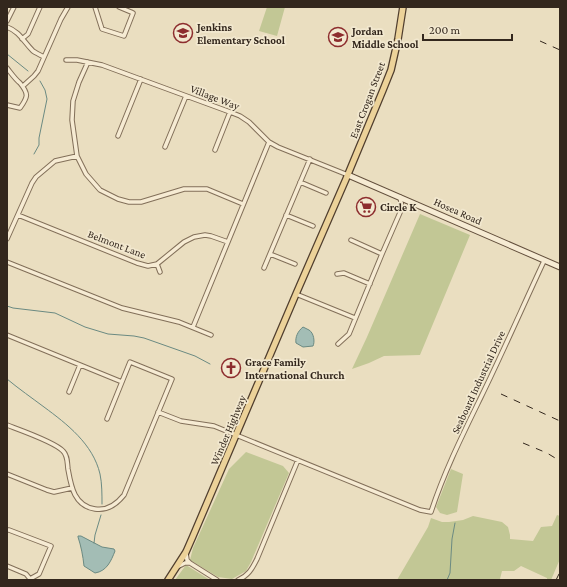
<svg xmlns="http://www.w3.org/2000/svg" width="567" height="587" viewBox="0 0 567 587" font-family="'Crimson Pro',serif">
<rect width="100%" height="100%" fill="#eadec0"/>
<!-- green -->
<path fill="#c2c795" d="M267,7H285L277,36L259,31Z
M420,214L470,235L420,355L384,356L369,363L352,369L367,337Z
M246,452L283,466L289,473L251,562L246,571L232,579L218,577L190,560L193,548L229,469Z
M451,469L463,474L457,512L447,515L440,513L436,507Z
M557,515L560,516V559L551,580H547V578L521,566L514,571H502L500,579L498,580H397L428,527L431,518L442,522H449L463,520L473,516L502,522L508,527L510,535V539L533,541L541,527L552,526Z
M186,565L210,580H175Z"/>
<!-- water -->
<path fill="#a3bdb5" stroke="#6b8a82" d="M303,327C305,328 307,329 309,330C314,333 315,342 313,346L303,347L296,343C295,337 298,331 303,327Z
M78,536H81L102,547L114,549L115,551C111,561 107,571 95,573L84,566C83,556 81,546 78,537Z"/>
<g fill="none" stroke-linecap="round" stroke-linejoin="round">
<!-- stream -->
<path stroke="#6b8a82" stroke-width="1" d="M7,54L28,71
M34,154L39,145V138L47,99L45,90L40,81
M7,306L13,308L55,313L85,327L108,334L134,336L144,338L195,356L210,364
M7,379C19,389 32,398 44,407C67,424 93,444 100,474C102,483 102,495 102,504
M94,543L95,535L101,515
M447,580L450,573L452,539L455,523"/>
<defs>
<path id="street" d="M95,7L102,29L124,36L133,13L131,12L119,7
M7,21L14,7
M7,27C20,32 23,41 33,51C36,53 40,55 44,57
M22,39L28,34L40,7
M66,60H77L102,65L230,112L240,116L249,122L269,142L278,147L348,175
M88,62L79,82L73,101L72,120L77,156L86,174L100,190L118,199L129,202H141L184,189H207L243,204
M7,68C11,73 15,79 20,83C29,94 28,97 20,108L7,105
M23,86L34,76L38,71L61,19L68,7
M118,136L141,79
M165,147L186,96
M215,150L230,112
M300,182L326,193
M18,215L137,263L148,266L157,264L184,242L194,237L205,235L211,236L228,242
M286,215L313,226
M7,239L32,183L36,177L55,161L77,156
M351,240L382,254
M270,254L295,264
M7,262L122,308L179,322L211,335
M157,264L160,272
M264,268L310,159
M337,274L344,273L370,284
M296,294L355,318
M193,327L269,142
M7,335L122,382
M338,344L349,334L382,254L402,208L400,197
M69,392L80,365
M158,412L181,421L214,426L420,510L431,512C444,472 463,434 481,397C503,352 523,306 544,261
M7,425C20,430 55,442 63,451C68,456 67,462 68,469C71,486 74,506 95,509C107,511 116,505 124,495L172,379L130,362L107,419
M7,474L47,490L54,492L72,488
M7,530H9L51,546L39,574L30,579
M186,553L187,560L190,563L217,580
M7,566L26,574L31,580
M177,567L185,563H190
M238,580C248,576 252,569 257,559L298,460"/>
<path id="secondary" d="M348,175L560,267"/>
<path id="primary" d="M168,580L186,552L193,536L296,294L346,179L383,90L391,70L398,39L403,7"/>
</defs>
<!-- street casing -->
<use href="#street" stroke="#826f59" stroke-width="5.5"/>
<!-- secondary casing -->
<use href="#secondary" stroke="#64503d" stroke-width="7"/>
<!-- primary casing -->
<use href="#primary" stroke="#503e2e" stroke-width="8"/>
<!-- street -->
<use href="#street" stroke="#f6ebd3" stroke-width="3.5"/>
<!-- secondary -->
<use href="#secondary" stroke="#f6ebd3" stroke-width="5"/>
<!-- primary -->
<use href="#primary" stroke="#ecd299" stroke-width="5.5"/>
<!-- rail -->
<path stroke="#33271d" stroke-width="1" stroke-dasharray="7 7" stroke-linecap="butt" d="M540,41L560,50
M501,394L560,421
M523,443L547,453L560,461
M556,580L560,572"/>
</g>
<!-- icons -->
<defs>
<symbol id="school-ring" viewBox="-11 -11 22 22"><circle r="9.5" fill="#f2e8cf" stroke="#8d2d2e" stroke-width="1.5"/><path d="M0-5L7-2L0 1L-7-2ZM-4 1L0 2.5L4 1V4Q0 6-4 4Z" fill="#8d2d2e"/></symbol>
<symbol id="supermarket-ring" viewBox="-11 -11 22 22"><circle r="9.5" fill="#f2e8cf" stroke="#8d2d2e" stroke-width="1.5"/><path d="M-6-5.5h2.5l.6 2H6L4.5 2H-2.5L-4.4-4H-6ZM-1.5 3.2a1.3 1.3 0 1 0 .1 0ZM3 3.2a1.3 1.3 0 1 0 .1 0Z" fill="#8d2d2e"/></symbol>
<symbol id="church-ring" viewBox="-11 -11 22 22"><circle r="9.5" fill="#f2e8cf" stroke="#8d2d2e" stroke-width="1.5"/><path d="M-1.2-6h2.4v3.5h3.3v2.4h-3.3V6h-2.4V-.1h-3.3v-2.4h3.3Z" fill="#8d2d2e"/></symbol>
</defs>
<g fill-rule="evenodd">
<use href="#school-ring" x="172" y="22" width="22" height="22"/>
<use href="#school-ring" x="327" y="26" width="22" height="22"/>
<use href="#supermarket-ring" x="355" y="196" width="22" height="22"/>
<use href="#church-ring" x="220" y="357" width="22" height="22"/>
</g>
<g text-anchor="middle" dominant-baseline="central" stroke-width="3.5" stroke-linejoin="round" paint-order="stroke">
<!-- poi labels -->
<g font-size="11" font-weight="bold" fill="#33271d" stroke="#f2e8cf" text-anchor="start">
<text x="197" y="27">Jenkins<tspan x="197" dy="13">Elementary School</tspan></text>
<text x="352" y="31">Jordan<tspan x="352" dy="13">Middle School</tspan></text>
<text x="380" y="207">Circle K</text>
<text x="245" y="362">Grace Family<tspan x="245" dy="13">International Church</tspan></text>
</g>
<!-- street labels -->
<g font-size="11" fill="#33271d" stroke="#f2e8cf">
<text transform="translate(215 97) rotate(21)">Village Way</text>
<text transform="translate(367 100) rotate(-69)">East Crogan Street</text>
<text transform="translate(458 211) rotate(24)">Hosea Road</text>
<text transform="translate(117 244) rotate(21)">Belmont Lane</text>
<text transform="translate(478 382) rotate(-65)">Seaboard Industrial Drive</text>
<text transform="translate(228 430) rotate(-67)">Winder Highway</text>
</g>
</g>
<!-- border -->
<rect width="567" height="587" fill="none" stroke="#33271d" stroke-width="16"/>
<!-- scale -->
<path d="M423 34v6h89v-6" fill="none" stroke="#33271d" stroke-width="2"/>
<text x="429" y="34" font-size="12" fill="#33271d" stroke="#f2e8cf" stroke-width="3" paint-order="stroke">200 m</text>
</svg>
